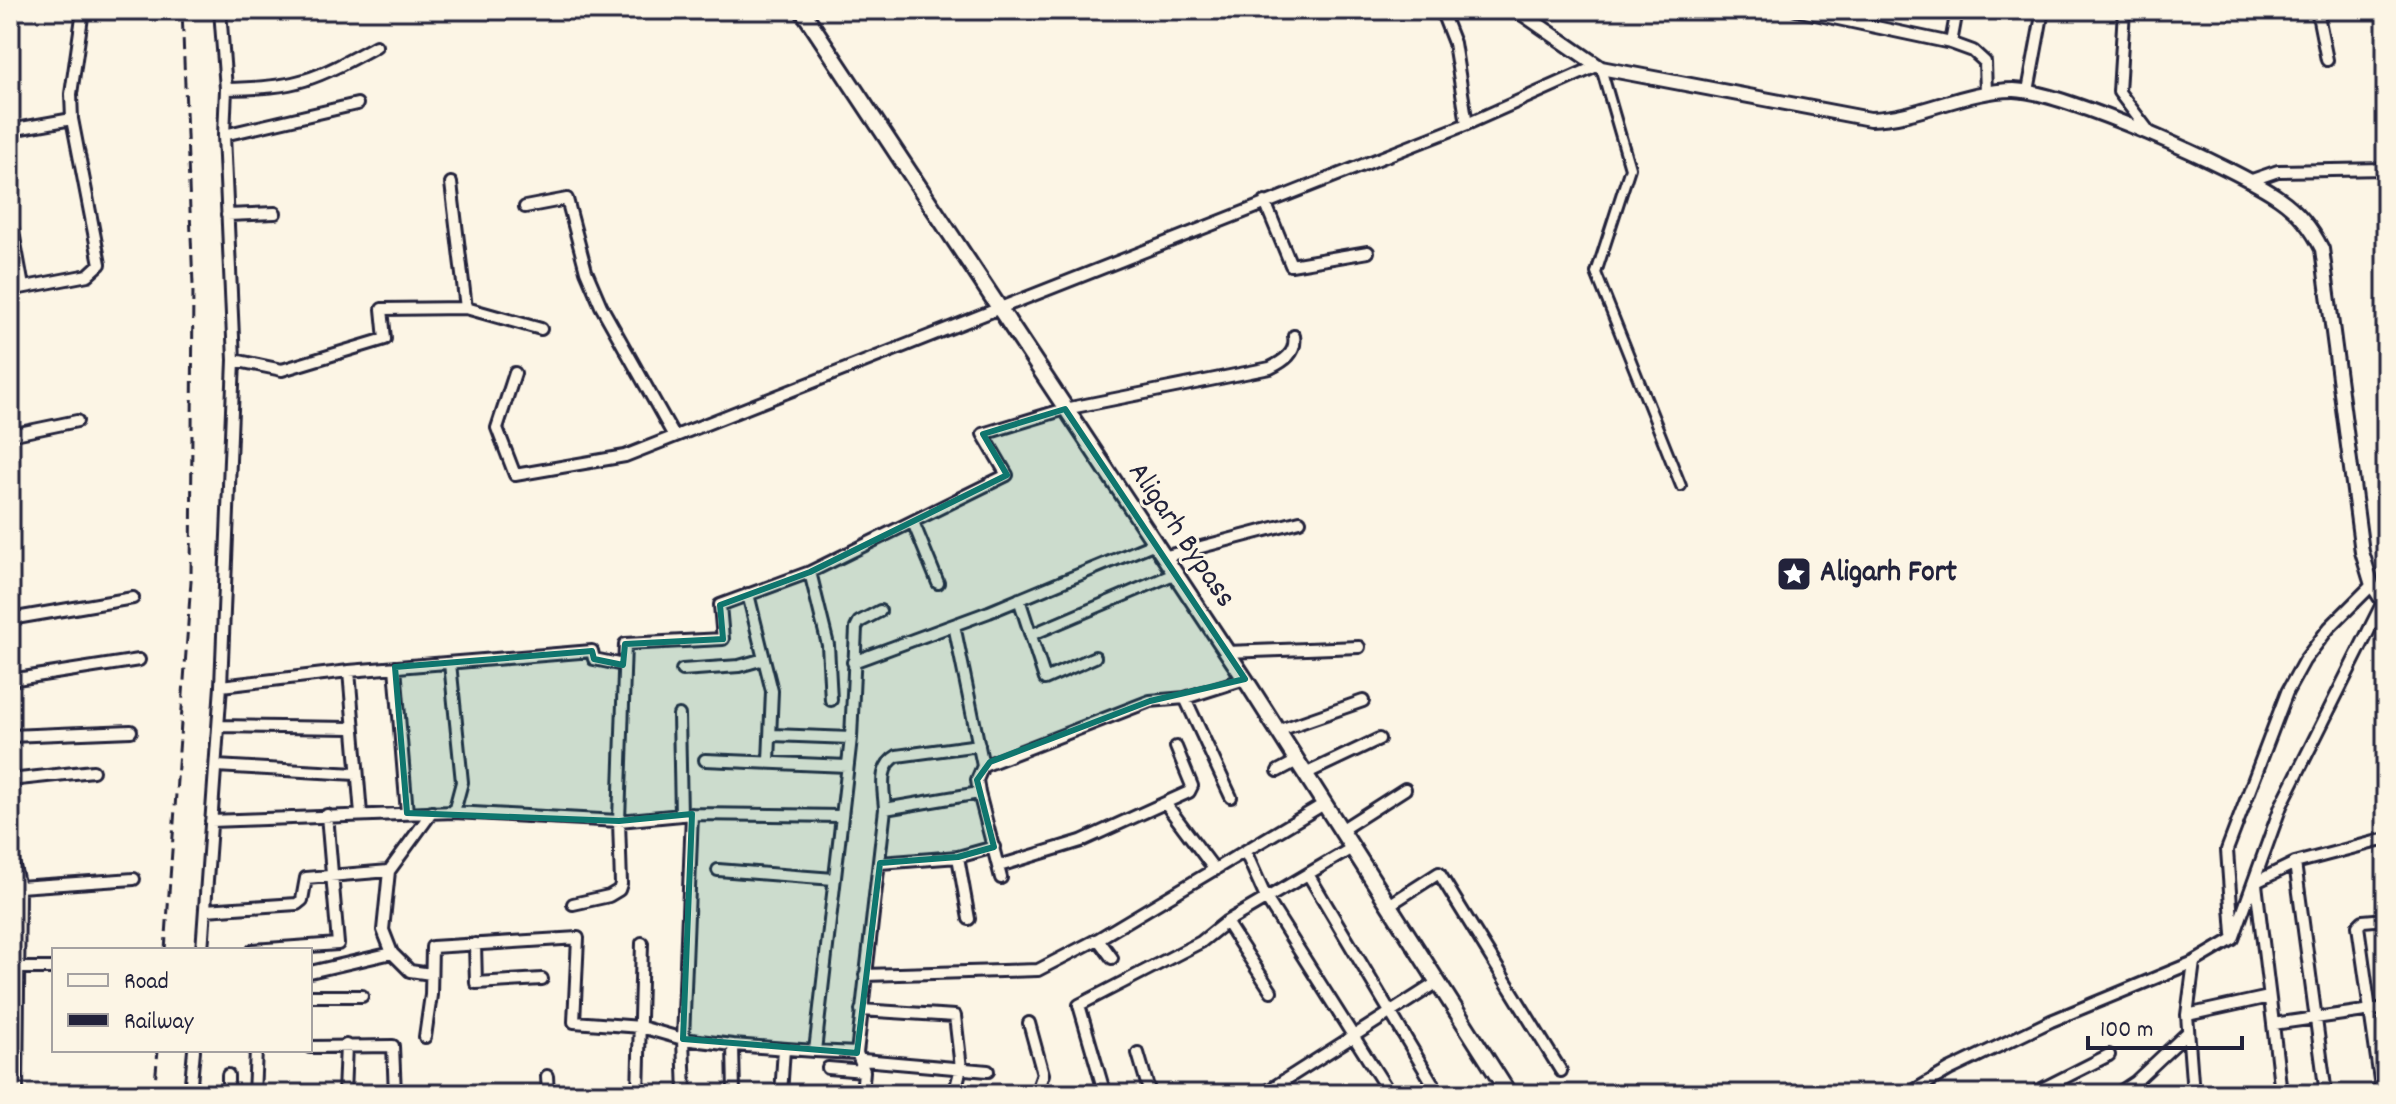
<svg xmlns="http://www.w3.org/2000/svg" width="2396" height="1104" viewBox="0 0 2396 1104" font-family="Dekko,sans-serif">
<rect width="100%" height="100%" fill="#fcf5e5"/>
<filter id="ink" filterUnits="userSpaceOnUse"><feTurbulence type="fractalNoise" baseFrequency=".0125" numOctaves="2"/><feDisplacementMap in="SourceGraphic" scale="16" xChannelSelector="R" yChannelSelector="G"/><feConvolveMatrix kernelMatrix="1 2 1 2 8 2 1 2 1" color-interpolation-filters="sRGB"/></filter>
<g filter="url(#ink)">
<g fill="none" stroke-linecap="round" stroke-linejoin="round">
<defs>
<path id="pedestrian" d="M1601,68L1630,168L1596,273L1681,486"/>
<path id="minor" d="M220,10L226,89L224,135L234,360L221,686L349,671L592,651L594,659L623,665
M1441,10L1454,43L1467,124
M1796,10L1951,43L1973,51L1985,62L1986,93
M2124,10L2119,92L2150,133
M2317,10L2327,60
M1951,43L1957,10
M226,89C298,88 314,80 376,46
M2028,91L2043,10
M10,130L72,119L71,94L83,10
M224,135L357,104
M2249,181L2278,171L2386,169
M451,183L466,308
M1265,202L1291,265L1368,252
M525,207L567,199L586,271L601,306L674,436
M10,215L23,287
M227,215L275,213
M10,290L88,275L100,264L72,119
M234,360L282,370L385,339L382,309L466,308L541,329
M515,373L497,428L515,475L625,456L1467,124L1597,66
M10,435L77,421
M913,522L938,583
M1163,557L1300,521
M810,572L828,645L831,700
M1019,599L1045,679L1095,657
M10,619L133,598
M954,625L983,766
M1033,634L1174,574
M1226,652L1359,647
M764,659L772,691L769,761
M853,662L989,612L1153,544
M450,663L462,782L454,812
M395,667L407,813
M682,670L739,666L764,659L748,594
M349,671L361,814
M10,680L139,660
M1185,698L1231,797
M679,715L681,815
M219,726L351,728
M1277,731L1363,701
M773,735L851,738
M10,736L131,731
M705,760L847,766
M216,766L356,774
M1278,771L1297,761
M1305,774L1379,739
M10,780L93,771
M1165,803L1215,870
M885,809L979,793
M211,821L454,812L619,821L692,814L842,816
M1341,830L1405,789
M10,849L19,887
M1246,853L1266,898L1390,1094
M958,857L969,919
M880,863L958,857L994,847
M2295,863L2326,1094
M999,866L1081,841L1189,792L1192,786L1176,747
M718,870L834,879
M1308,874L1439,1094
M1001,878L979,793L977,780L983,766L1150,701L1185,698L1245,679
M2256,882L2295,863L2386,839
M2256,884L2273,1024
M573,904L609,896L619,890L621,884L619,821L625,644L723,639L720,605L810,572L1007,475L983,434L1065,409L1270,368C1284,361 1297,353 1294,336
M1389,905L1439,873L1561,1071
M205,910L297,904L302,900L306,878L389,871
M1226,922L1271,991
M2233,934L2227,850L2287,692L2304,661L2329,628L2372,585
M1098,939L1324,804
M475,944L476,983L542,979
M202,950L221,686
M253,950L338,944L327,815
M10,968H54
M310,972L392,953
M431,974L410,971L392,953L383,930L389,871L432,812
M865,975L1038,970L1098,939L1112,958
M310,996H362
M861,1010L955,1016L961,1068L956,1087
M2187,1015L2194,962
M1029,1023L1043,1074L1036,1094
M425,1037L431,995L432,947L578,938L574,1022L641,1027L683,1039L733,1045
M310,1047L393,1046L395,1094
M857,1053L815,1051L851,738L856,628L859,622L880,611
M1138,1053L1150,1094
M863,1060L988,1071
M828,1068L864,1071
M547,1076L548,1094
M2135,1082L2186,1034
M1104,1091L1079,1005L1201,942L1226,922L1352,848
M17,1094L19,887L134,879
M190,1094L194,1050
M228,1094V1075
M254,1094L256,1050
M344,1094L346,1045
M638,1094L642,943
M685,1094L683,1039L692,814
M734,1094L733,1045L815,1051
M781,1094L784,1049
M862,1094L864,1071L857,1053L885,809C884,790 877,767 897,756L979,745
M1263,1094L1438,982
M1908,1094L1949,1070L2051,1021L2194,962L2233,939L2281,806L2383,602
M2032,1094L2109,1055
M2117,1094L2135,1082L2137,1094
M2193,1094L2187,1015L2269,997
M2281,1094L2273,1024L2386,1008
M2382,1094L2358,926L2363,921L2386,919"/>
<path id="tertiary" d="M1517,10L1601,68L1870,119C1920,118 1964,90 2014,90C2062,91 2237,168 2279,198C2298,211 2312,229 2322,249L2362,552L2372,585L2386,606"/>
<path id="secondary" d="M802,10L1245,679L1509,1094"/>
</defs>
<!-- pedestrian casing -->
<use href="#pedestrian" stroke="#22223b" stroke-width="14"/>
<!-- minor casing -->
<use href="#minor" stroke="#22223b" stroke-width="16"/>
<!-- tertiary casing -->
<use href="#tertiary" stroke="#22223b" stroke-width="18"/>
<!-- secondary casing -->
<use href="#secondary" stroke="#22223b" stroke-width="20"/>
<!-- pedestrian -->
<use href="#pedestrian" stroke="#fcf5e5" stroke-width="8"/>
<!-- minor -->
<use href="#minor" stroke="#fcf5e5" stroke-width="10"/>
<!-- tertiary -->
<use href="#tertiary" stroke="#fcf5e5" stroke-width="12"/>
<!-- secondary -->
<use href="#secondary" stroke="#fcf5e5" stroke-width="14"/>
<!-- rail -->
<path stroke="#22223b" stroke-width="3" stroke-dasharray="12 6" stroke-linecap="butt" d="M165,950L191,581L193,285L182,10
M154,1094L158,1050"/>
</g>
</g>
<!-- marked area -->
<path fill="#0f766e" fill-opacity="0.2" stroke="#0f766e" stroke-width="6" stroke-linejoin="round" d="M1065,409L1245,679L1150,701L990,762L977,780L994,847L958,857L880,863L857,1053L683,1039L692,814L619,821L407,813L395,667L592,651L594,659L623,665L625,644L723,639L720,605L810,572L1007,475L983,434Z"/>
<!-- icons -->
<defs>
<symbol id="sight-square" viewBox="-11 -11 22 22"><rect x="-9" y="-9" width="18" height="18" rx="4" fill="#22223b" stroke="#fcf5e5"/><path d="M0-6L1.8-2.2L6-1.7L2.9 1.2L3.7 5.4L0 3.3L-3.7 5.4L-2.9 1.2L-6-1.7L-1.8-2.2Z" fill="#fff"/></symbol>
</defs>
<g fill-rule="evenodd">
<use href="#sight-square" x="1774" y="554" width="40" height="40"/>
</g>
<g text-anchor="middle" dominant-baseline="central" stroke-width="6" stroke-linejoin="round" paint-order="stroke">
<!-- street labels -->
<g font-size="30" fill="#22223b" stroke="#fcf5e5">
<text transform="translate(1180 536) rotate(56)">Aligarh Bypass</text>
</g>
<!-- poi labels -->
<g font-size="30" font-weight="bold" fill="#22223b" stroke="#fcf5e5" text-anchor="start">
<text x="1820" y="574">Aligarh Fort</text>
</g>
</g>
<!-- margin -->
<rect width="2396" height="1104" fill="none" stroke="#fcf5e5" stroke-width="40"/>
<rect x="20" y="20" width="2356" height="1064" fill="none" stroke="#22223b" stroke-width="3" filter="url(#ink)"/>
<!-- legend -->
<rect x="52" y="948" width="260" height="104" fill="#fcf5e5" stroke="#a5a1a1" stroke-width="2"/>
<rect x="68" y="974" width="40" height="12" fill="#fcf5e5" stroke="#a5a1a1" stroke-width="2"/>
<text x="124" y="988" font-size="24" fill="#22223b">Road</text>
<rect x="68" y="1014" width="40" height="12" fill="#22223b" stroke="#a5a1a1" stroke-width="2"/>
<text x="124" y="1028" font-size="24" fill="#22223b">Railway</text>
<!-- scale -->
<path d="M2088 1036v12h154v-12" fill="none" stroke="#22223b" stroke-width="4"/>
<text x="2100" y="1036" font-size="24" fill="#22223b" stroke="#fcf5e5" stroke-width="6" paint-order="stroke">100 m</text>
</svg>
